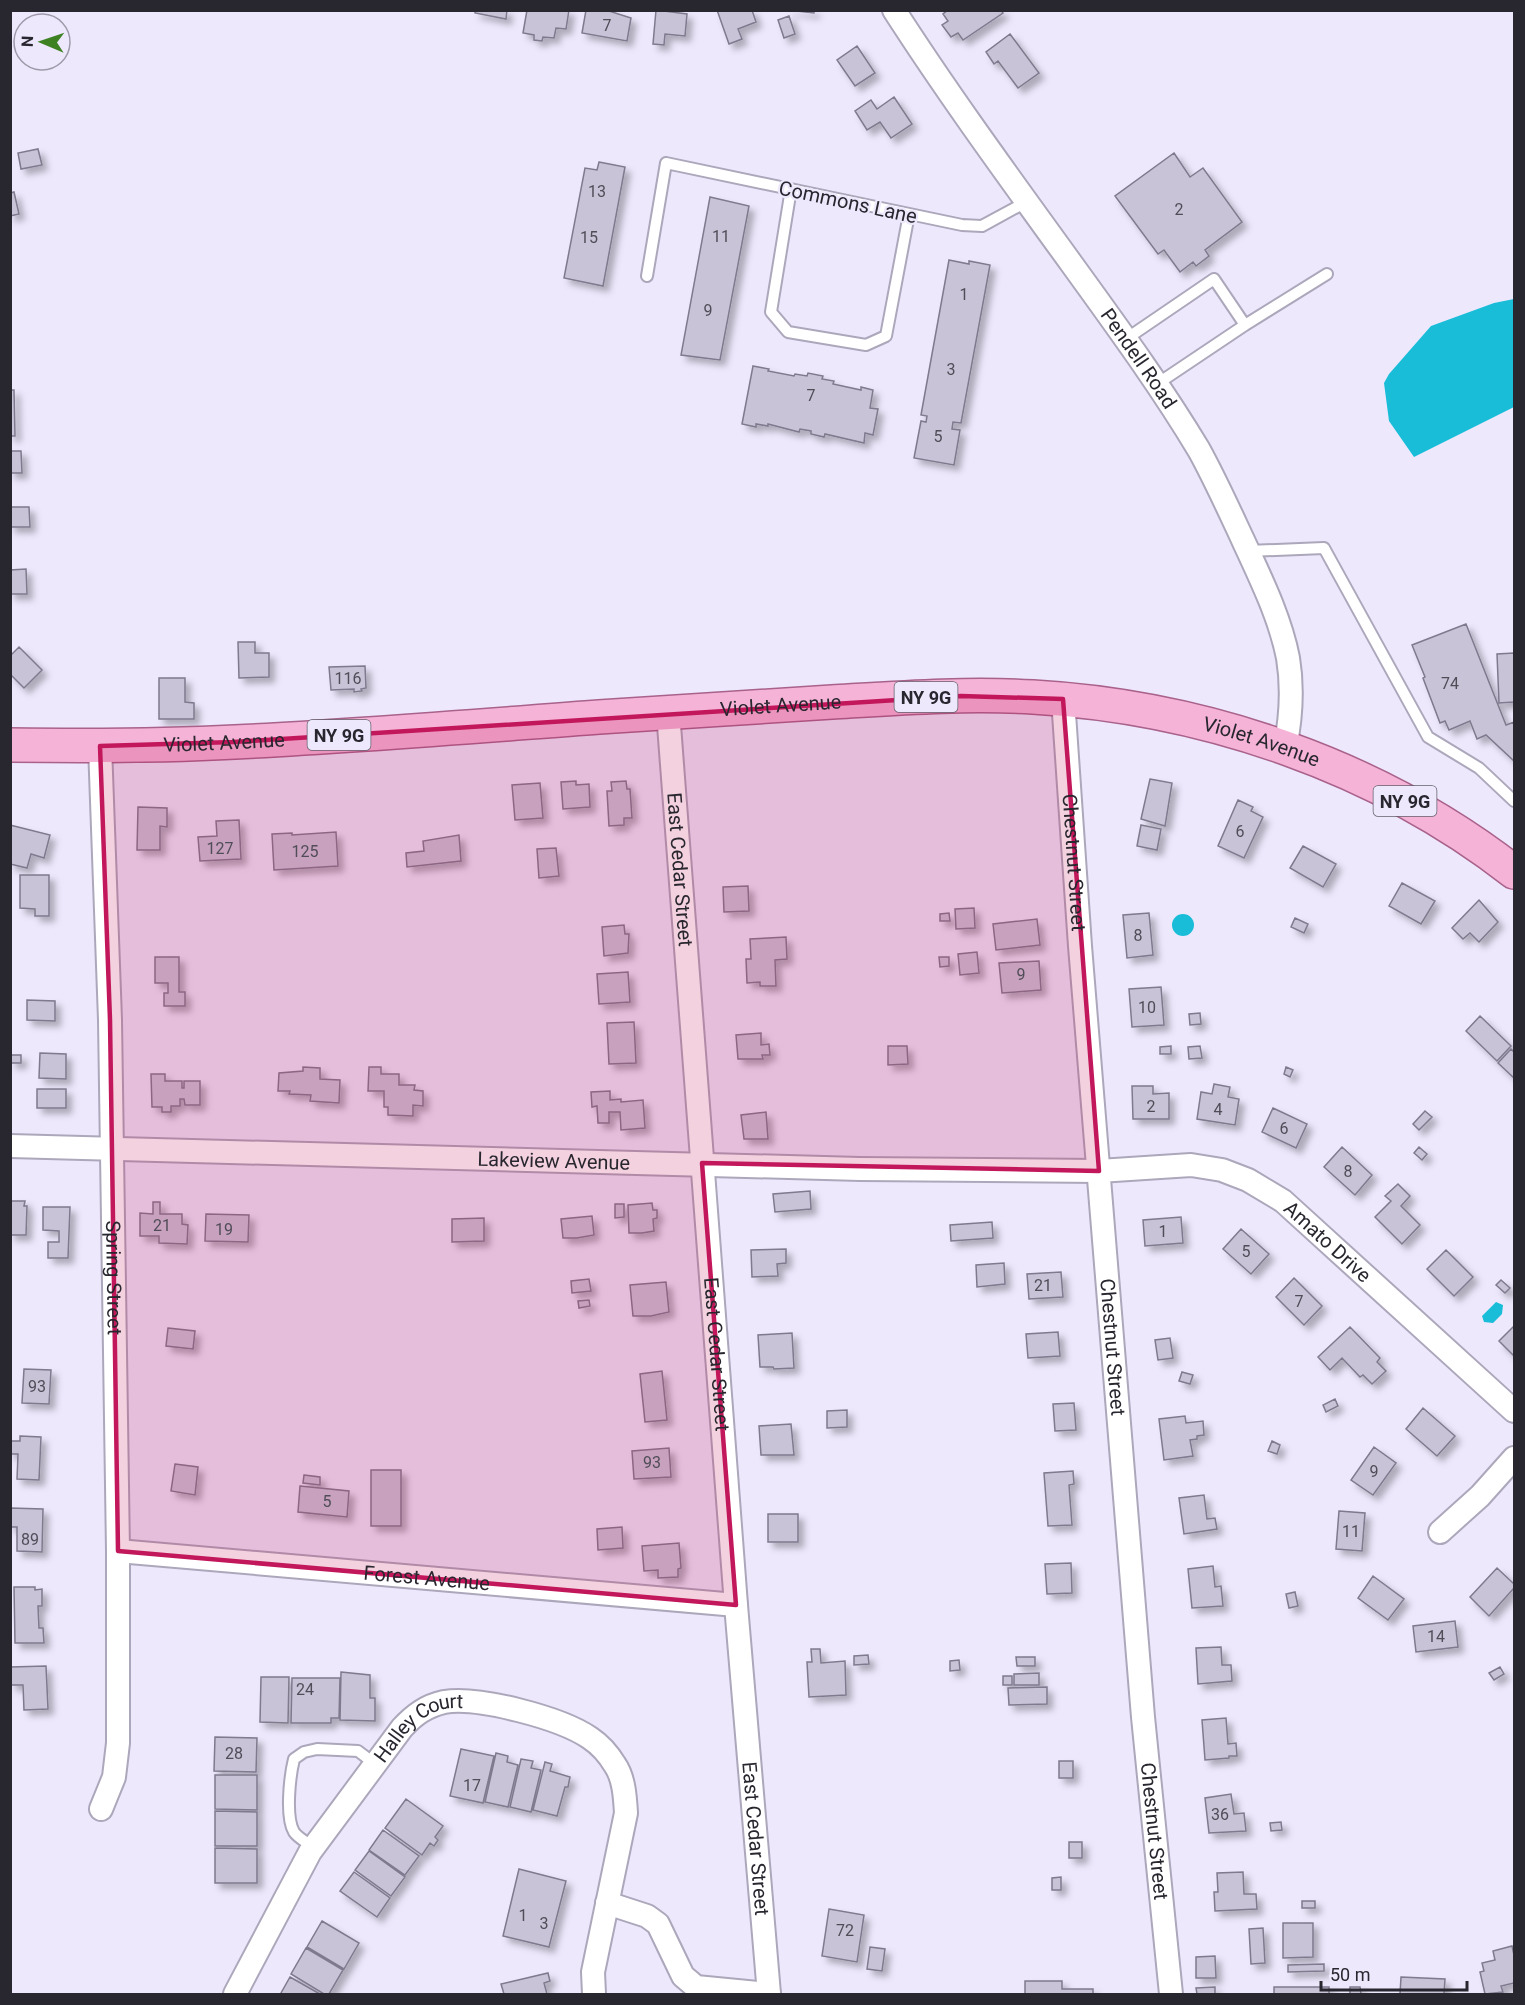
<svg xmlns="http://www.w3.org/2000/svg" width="1525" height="2005" viewBox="0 0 1525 2005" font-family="Roboto,sans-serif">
<defs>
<filter id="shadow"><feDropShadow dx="5.5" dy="5.5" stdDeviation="3" flood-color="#0004"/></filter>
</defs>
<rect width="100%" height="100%" fill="#eee8fd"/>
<!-- water -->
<path fill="#19bdd8" d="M1514,299V407L1414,457L1389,421L1384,383L1389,374L1431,326L1494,303Z
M1172 925a11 11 0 1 1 22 0a11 11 0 1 1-22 0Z
M1496,1302L1503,1305L1502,1314L1493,1323L1484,1322L1482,1316Z"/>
<!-- building -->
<path fill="#c9c3d8" stroke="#7f7a8d" stroke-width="1.5" filter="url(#shadow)" d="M475,10H507L506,19L475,13Z
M527,10H569L566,29L556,28L554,38L543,37L542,41L534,40V35L523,33Z
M586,10L609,11L631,18L627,41L582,33Z
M656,10L687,14L685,36L665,34L664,45L653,44Z
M717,10H752L756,22L738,29L742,39L729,44Z
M787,10H814V13Z
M948,10H1001L1003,13L963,40L958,33L951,37L942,25L948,21L943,14Z
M789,16L795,34L784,38L778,20Z
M1010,34L1039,73L1018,88L998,61L994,64L986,52Z
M857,46L875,73L855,86L837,60Z
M894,97L912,124L891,138L880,122L867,130L855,111L871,100L877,109Z
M38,149L42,165L21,169L18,153Z
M1174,153L1190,177L1203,168L1242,222L1205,250L1209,256L1196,266L1193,262L1180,272L1164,250L1158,254L1115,196Z
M599,162L625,167L603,286L564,278L585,168L597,170Z
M14,192L19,214L10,216V193Z
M710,197L749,206L720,360L681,355Z
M949,260L969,264V261L990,265L961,423L953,422L952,429L960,430L954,465L914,458L921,421L926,422L927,416L921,415Z
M753,366L769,369L768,371L794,376L795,374L807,376L808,373L823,376L822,379L834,381L833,384L861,390V387L873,390L870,408L878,409L873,435L865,433L864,443L825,434L824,437L811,434V431L800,429L799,432L768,424V426L756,424V427L742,424Z
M10,390H14L15,436H10Z
M10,451H21L22,473H10Z
M10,507H29L30,527H10Z
M26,569L27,594H10V570Z
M1466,624L1506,725L1514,722V761L1486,735L1477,739L1470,721L1449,730L1445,721L1440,723L1423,678L1425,677L1412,645Z
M238,642H255V653H269V677L239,678Z
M19,647L42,670L24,688L10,674V656Z
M1514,653V702L1499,703L1497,654Z
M365,666L366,688L361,689L362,691L354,692V689L331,690L329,667Z
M159,678H185V702L194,703V719H159Z
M1150,779L1172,783L1165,826L1141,819Z
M576,781V785L589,784L590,807L563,809L561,782Z
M626,781L627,789H630L632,818H624V825L609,826L607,791H612L611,782Z
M540,783L543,818L515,820L512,785Z
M1238,800L1253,807L1251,811L1263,817L1244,858L1218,846Z
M138,807L167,808V827L160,826V850H137Z
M239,820L241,859L200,861L198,837L217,836L216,821Z
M10,825L50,835L44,858L31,854L27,868L10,864Z
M1141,825L1161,829L1157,850L1137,846Z
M336,832L338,866L274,870L272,834L292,833V835Z
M459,835L461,861L407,867L406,853L424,851L423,841Z
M1303,846L1336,864L1323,887L1290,868Z
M556,848L559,876L539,878L537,849Z
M20,875H49V916H35V909L20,908Z
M1402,883L1435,901L1421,924L1389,906Z
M748,886L749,911L724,912L723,887Z
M1479,900L1498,922L1479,942L1470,933L1463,939L1452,928Z
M974,908L975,928L956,929L955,909Z
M949,913L950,921H940V914Z
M1149,913L1153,955L1127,958L1123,915Z
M1295,918L1308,924L1304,933L1291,927Z
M1037,919L1040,945L996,950L993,924Z
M624,925L625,934H629L628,953L604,956L602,927Z
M786,937L787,959L775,960L776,986H760V982L747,983L746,959H751L750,939Z
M977,952L979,973L960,975L958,954Z
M155,957H179V992H185V1006H164V993H168V983H155Z
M939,957H949V966L940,967Z
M1039,961L1041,990L1002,993L999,963Z
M628,972L630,1002L599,1004L597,974Z
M1161,987L1164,1025L1132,1027L1129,989Z
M27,1000L55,1001V1021L27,1020Z
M1200,1013L1201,1024L1190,1025L1189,1014Z
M1480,1016L1511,1046L1497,1061L1466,1031Z
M634,1022L636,1063L609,1064L607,1023Z
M761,1033V1045L769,1044L770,1055H762L763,1059H738L736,1035Z
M888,1046H907L908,1064L888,1065Z
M1171,1046V1054H1160V1047Z
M1200,1046L1202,1058L1189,1059L1188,1047Z
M1511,1049L1514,1052V1078L1498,1063Z
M40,1053L66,1054V1079L39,1078Z
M11,1055H21V1063H11Z
M303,1067L320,1068V1079L340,1080L339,1103L310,1101L311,1095L289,1094L290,1091H278L279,1073L303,1071Z
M369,1067H381V1074H399V1085H415L414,1090L423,1091V1106L413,1105V1116L388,1115V1107H384V1091H368Z
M1286,1067L1293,1070L1290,1077L1284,1074Z
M151,1074H165V1081H182V1088H184V1081H200V1105H185L184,1099H180V1106H171V1112H162V1107H152Z
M1214,1084L1230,1087L1228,1097L1239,1099L1235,1125L1197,1119L1201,1092L1212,1094Z
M1132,1086H1153V1094L1169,1093V1119H1133Z
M37,1089H66V1108H37Z
M610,1091V1100L621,1099V1102L643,1100L645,1128L621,1130L620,1112H609V1123H598L597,1106L592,1107L591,1092Z
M1273,1108L1307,1124L1296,1148L1262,1132Z
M1425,1111L1432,1117L1419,1130L1413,1124Z
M766,1112L768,1139H744L741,1115Z
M1342,1147L1372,1175L1355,1195L1324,1167Z
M1419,1147L1427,1154L1422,1160L1414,1153Z
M1398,1184L1410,1196L1401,1206L1420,1225L1402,1244L1375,1217L1391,1201L1385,1196Z
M810,1191L811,1209L775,1212L773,1194Z
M11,1201H25L24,1206H27L26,1235H10Z
M153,1202H160V1214H182V1224L188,1225L187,1244L159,1243V1236H140V1213L153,1214Z
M652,1203L653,1210H657V1218L653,1219L654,1231L642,1233H629L628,1205Z
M615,1204H624V1217L615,1218Z
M43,1207H70L68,1258H48V1242H59V1231L43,1230Z
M206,1214L249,1215L248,1242L205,1241Z
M592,1216L594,1235L577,1238H563L561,1219Z
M1181,1217L1183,1243L1145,1246L1143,1220Z
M484,1218V1241L452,1242V1219Z
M992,1222L993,1238L951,1241L950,1225Z
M1241,1229L1269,1254L1251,1274L1223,1249Z
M786,1249V1263L777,1264L778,1276L752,1277L751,1250Z
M1446,1250L1473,1277L1454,1296L1427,1269Z
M1004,1263L1005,1284L977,1287L976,1265Z
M1061,1272L1063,1297L1029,1299L1027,1274Z
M1294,1278L1322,1306L1304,1325L1276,1297Z
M589,1279L591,1291L572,1293L571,1281Z
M1501,1280L1510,1288L1505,1293L1496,1285Z
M666,1282L669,1312L651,1316H633L630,1285Z
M589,1300L590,1306L579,1308L578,1301Z
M1514,1326V1356L1499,1341Z
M1350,1327L1380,1358L1377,1362L1386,1371L1372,1384L1363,1375L1360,1377L1342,1358L1330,1370L1318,1357Z
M168,1328L195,1331L193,1349L166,1346Z
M1058,1332L1060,1356L1028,1358L1026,1334Z
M792,1333L794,1368L774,1369L773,1367H760L758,1335Z
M1170,1338L1173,1358L1158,1360L1155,1340Z
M24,1369L51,1370L49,1404L22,1403Z
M662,1371L667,1420L645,1422L640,1374Z
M1182,1372L1193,1375L1190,1384L1179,1381Z
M1335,1399L1338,1406L1326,1412L1323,1405Z
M1074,1403L1076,1430L1055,1431L1053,1404Z
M1423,1408L1455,1436L1437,1456L1406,1429Z
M847,1410V1427L827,1428V1411Z
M1185,1416L1186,1423L1203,1421L1204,1435L1197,1436V1439L1190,1440L1193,1456L1164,1460L1159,1419Z
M791,1424L794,1455H761L759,1426Z
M20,1436L41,1437L39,1480L17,1479L18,1454H10V1441H20Z
M1272,1441L1280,1445L1277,1454L1268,1451Z
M1374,1447L1396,1463L1373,1495L1351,1480Z
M669,1448L671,1477L634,1479L632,1451Z
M175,1464L198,1467L195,1495L171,1491Z
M371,1470H401V1526H371Z
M1073,1471L1074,1484L1069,1485L1072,1525L1048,1526L1044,1473Z
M304,1475L320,1477V1485L303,1483Z
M300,1486L349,1491L347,1517L298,1512Z
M1204,1495L1207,1519L1215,1518L1217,1529L1184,1534L1179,1498Z
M10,1508L43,1509L42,1552L17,1551V1527H10Z
M1339,1511L1365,1513L1362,1551L1336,1549Z
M768,1514H798V1542H768Z
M622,1527L623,1548L598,1550L597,1529Z
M679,1543L681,1568L678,1569V1577L658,1578V1570L644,1571L642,1546Z
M1071,1563L1072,1593L1047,1594L1045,1564Z
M1213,1566L1215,1587L1221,1586L1223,1606L1192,1608L1188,1569Z
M1497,1568L1514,1584V1588L1489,1616L1470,1597Z
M1373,1576L1404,1599L1388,1620L1358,1598Z
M14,1587H35V1590L42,1589V1606H38L39,1628H43L44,1643H15Z
M1295,1592L1298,1606L1289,1608L1286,1594Z
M1455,1621L1458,1647L1416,1652L1413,1626Z
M1221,1647L1222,1665H1231L1232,1681L1198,1684L1196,1648Z
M811,1649H820L821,1663L845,1661L846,1695L809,1697L807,1662H812Z
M868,1655L869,1664L854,1665V1656Z
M1016,1657H1035V1666H1017Z
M959,1660L960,1670L950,1671V1661Z
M46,1666L48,1709L24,1710L23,1685H11V1667Z
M1500,1667L1504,1674L1494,1680L1489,1673Z
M341,1672L370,1675V1698H375V1721L340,1720Z
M1039,1673V1685H1014V1674Z
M1003,1676H1012V1685H1003Z
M261,1677H289L288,1723L260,1722Z
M292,1678H340L339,1718H331V1723H291Z
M1047,1687V1704L1009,1705L1008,1688Z
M1226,1718L1228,1744L1236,1743L1237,1756H1229V1758L1205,1760L1202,1720Z
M215,1737L257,1738L256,1772L214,1771Z
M461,1749L494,1756L483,1803L450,1796Z
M496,1753L508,1756L507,1762L518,1765L508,1807L485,1802Z
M521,1759L533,1761L531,1768L541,1770L531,1812L510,1807Z
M1059,1761H1073V1778H1059Z
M545,1762L552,1764L550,1771L570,1777L568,1787H565L557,1816L533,1810Z
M215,1775H257V1810L215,1809Z
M1231,1794L1234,1814L1244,1813L1246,1831L1209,1833L1205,1798Z
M406,1799L443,1826L435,1837L438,1840L434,1846L430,1843L422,1855L385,1828Z
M215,1811L257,1812V1846H215Z
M1281,1822L1282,1830L1271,1831L1270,1823Z
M383,1830L419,1856L405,1875L369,1850Z
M1069,1842H1082V1858H1069Z
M215,1848L257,1849V1883H215Z
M369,1851L405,1877L391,1896L355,1870Z
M519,1869L566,1881L549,1947L503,1936Z
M354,1872L390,1898L377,1917L340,1891Z
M1243,1872L1244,1894H1256L1257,1909L1215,1911L1214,1892H1218L1217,1873Z
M1061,1877V1890H1052V1878Z
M1302,1901H1315V1908H1302Z
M829,1909L864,1915L857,1962L822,1956Z
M322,1921L359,1943L344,1969L307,1947Z
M1283,1923H1313V1957L1283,1958Z
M1263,1928L1265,1963L1251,1964L1249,1929Z
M1512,1946L1514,1955V1983L1501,1986L1503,1992L1485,1994L1480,1972L1484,1971L1482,1963L1495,1960L1493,1951Z
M870,1947L885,1949L882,1971L867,1969Z
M306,1948L343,1970L329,1994H324L291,1974Z
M1215,1956L1216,1978H1196V1957Z
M1324,1964V1971L1288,1972V1965Z
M548,1973L550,1981L544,1983L547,1994H504L501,1984Z
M290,1977L320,1994H284L281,1993Z
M1401,1977L1445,1979L1444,1994H1400Z
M1025,1981H1062V1989H1093V1994H1025Z
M1215,1987V1994H1197L1196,1988Z
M1274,1987H1329V1994H1274Z
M1350,1987H1360L1361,1994H1350Z"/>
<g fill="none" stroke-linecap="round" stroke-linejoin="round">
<defs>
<path id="service" d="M791,189L771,312L788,332L866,345L886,336L909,214
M647,276L666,163L962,225L982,226L1026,202
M1245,325L1327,274
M1126,339L1214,279L1245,325L1157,384
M1248,551L1324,548L1428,737L1479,768L1514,801
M313,1847C308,1843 298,1838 294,1832C285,1817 290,1775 294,1759L304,1752L317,1749L358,1751L375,1764"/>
<g id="minor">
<path id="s1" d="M894,10C950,97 1011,180 1071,263C1115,324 1160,385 1199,450C1215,479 1229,510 1243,540C1260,577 1280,617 1288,658C1293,688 1291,718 1285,748"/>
<path id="s2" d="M1063,699L1080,946L1143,1717L1171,1994"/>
<path id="s3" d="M668,712L736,1605L769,1994"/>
<path id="s4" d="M100,746L110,1020L118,1551V1743L114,1777L101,1809"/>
<path id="s5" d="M10,1146L860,1169L1099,1171L1191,1165L1222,1170L1248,1180L1283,1201L1514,1411"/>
<path d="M1440,1532L1480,1496L1514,1458"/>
<path id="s6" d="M118,1551L736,1605"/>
<path d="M607,1903L647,1916L658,1924L683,1976L696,1987L769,1994"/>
<path id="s7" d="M235,1994L310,1852L402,1728C414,1715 426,1706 444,1702C478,1696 561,1718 590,1738C599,1744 609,1755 615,1765C624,1778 625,1797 626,1813L593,1972L594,1994"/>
</g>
<g id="primary">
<path id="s8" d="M10,745C85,746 161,746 235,742C357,736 478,726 599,717C677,712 754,707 832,702C899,698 966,693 1033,697C1205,707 1378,766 1514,872"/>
</g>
</defs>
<!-- service casing -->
<use href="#service" stroke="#ada7bb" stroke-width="14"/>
<!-- minor casing -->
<use href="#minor" stroke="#ada7bb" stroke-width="26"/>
<!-- primary casing -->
<use href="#primary" stroke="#a9628b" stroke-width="36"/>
<!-- service -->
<use href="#service" stroke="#fff" stroke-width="10"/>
<!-- minor -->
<use href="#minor" stroke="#fff" stroke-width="22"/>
<!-- primary -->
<use href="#primary" stroke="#f5b4d7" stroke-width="33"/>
</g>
<!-- marked area -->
<path fill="#c2185b" fill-opacity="0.2" stroke="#c2185b" stroke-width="4.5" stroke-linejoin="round" d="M961,696L1063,699L1099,1171L702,1163L736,1605L118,1551L110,1020L100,746L234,742Z"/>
<g text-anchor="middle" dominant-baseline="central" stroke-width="4.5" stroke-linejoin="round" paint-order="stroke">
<!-- number labels -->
<g font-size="16" fill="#504d58">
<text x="607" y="25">7</text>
<text x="597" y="191">13</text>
<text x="1179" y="209">2</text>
<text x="721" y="236">11</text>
<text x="589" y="237">15</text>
<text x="964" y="294">1</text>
<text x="708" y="310">9</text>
<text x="951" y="369">3</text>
<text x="811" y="395">7</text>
<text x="938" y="436">5</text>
<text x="348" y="678">116</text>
<text x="1450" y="683">74</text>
<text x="1240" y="831">6</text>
<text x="220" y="848">127</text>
<text x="305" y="851">125</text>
<text x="1138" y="935">8</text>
<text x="1021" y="974">9</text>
<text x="1147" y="1007">10</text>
<text x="1151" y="1106">2</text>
<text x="1218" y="1109">4</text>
<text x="1284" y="1128">6</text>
<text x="1348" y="1171">8</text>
<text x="162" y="1225">21</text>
<text x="224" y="1229">19</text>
<text x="1163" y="1231">1</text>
<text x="1246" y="1251">5</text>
<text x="1043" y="1285">21</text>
<text x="1299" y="1301">7</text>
<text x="37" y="1386">93</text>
<text x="652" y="1462">93</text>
<text x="1374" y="1471">9</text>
<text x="327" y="1501">5</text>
<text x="1351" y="1531">11</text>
<text x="30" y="1539">89</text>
<text x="1436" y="1636">14</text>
<text x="305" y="1689">24</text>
<text x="234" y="1753">28</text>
<text x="472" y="1785">17</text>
<text x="1220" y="1814">36</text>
<text x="523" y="1915">1</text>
<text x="544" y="1923">3</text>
<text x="845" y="1930">72</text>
</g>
<!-- shield labels -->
<g fill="#eee8fd" stroke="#63606c" stroke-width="1.5">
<rect x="894.5" y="682" width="63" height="30" rx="4.5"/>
<rect x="307.5" y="720" width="63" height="30" rx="4.5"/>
<rect x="1373.5" y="786" width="63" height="30" rx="4.5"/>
</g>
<g font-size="18" font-weight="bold" fill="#28262e">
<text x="926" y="697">NY 9G</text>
<text x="339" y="735">NY 9G</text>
<text x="1405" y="801">NY 9G</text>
</g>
<!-- street labels -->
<g font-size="20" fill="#28262e" stroke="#eee8fd">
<text transform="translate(848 202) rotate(12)">Commons Lane</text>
<text stroke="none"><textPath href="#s1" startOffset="426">Pendell Road</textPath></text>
<text stroke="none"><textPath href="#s8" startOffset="772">Violet Avenue</textPath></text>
<text stroke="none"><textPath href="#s8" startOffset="214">Violet Avenue</textPath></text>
<text stroke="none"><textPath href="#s8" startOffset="1258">Violet Avenue</textPath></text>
<text stroke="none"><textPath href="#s2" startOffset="164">Chestnut Street</textPath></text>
<text stroke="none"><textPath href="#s3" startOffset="158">East Cedar Street</textPath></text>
<text stroke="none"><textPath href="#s5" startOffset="544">Lakeview Avenue</textPath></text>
<text stroke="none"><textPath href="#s5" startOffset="1342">Amato Drive</textPath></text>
<text stroke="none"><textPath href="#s4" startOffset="532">Spring Street</textPath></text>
<text stroke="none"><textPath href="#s2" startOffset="650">Chestnut Street</textPath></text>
<text stroke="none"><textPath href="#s3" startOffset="644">East Cedar Street</textPath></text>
<text stroke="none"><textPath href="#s6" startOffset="310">Forest Avenue</textPath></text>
<text stroke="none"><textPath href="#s7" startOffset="330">Halley Court</textPath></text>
<text stroke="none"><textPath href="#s2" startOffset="1136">Chestnut Street</textPath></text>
<text stroke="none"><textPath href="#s3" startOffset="1130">East Cedar Street</textPath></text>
</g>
</g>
<!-- border -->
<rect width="1525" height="2005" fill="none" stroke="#28262e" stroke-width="24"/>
<!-- north arrow -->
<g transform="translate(42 42) rotate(272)"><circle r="28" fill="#eee8fd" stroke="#9f9aaa" stroke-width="1.5"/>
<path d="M0-4.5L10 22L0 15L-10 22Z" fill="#3e8123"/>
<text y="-9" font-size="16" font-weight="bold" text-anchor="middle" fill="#28262e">N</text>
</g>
<!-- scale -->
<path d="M1321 1981v9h146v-9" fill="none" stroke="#28262e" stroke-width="3"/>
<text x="1330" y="1981" font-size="18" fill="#28262e" stroke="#eee8fd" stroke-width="4.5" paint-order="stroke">50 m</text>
</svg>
